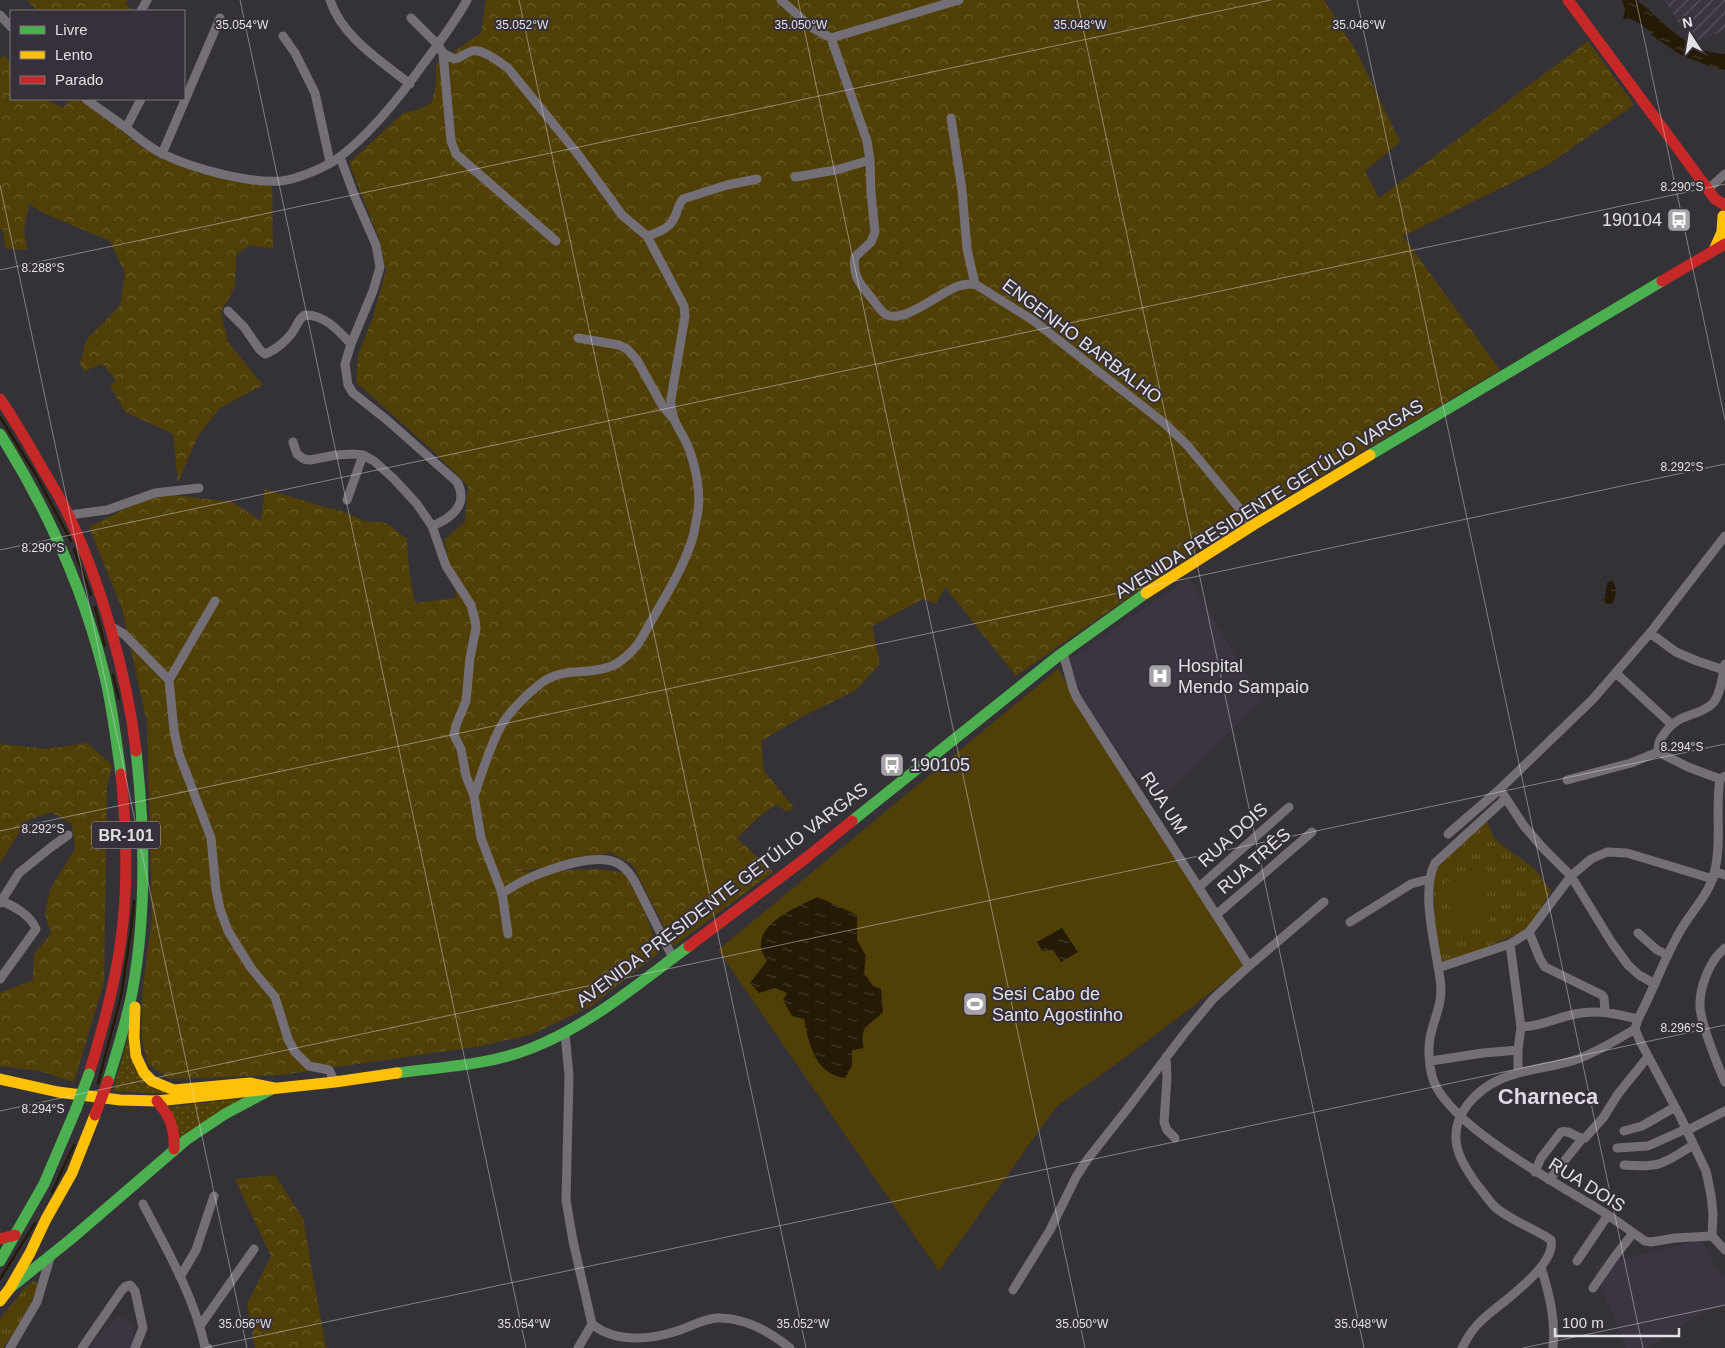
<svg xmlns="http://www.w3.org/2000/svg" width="1725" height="1348" viewBox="0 0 1725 1348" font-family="Helvetica,sans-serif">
<defs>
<pattern id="industrial-furrows" width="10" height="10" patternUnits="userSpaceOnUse" patternTransform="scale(1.25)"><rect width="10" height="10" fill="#3c3541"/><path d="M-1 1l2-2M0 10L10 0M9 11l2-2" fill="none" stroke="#58525c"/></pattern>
<pattern id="grass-dots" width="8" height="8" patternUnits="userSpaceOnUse" patternTransform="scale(1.25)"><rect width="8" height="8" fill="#504007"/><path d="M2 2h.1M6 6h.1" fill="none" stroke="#695b2b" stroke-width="1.8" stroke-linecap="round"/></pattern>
<pattern id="forest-crowns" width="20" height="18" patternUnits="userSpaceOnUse" patternTransform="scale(1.25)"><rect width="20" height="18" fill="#504007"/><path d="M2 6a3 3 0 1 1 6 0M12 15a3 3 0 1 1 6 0" fill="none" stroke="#695b2b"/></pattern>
<pattern id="park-tufts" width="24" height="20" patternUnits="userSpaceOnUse" patternTransform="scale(1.25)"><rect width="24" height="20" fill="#504007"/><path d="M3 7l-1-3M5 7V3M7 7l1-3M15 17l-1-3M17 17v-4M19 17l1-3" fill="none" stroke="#695b2b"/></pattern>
<pattern id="water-ripples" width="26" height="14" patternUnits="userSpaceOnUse" patternTransform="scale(1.25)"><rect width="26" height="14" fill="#241a05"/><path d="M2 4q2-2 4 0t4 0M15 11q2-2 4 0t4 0" fill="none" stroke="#443b29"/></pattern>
</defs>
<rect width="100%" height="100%" fill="#353237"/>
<!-- built -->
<path fill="#3c3541" d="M1189,578L1262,700L1155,804L1078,691L1068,660Z
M1703,1240L1718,1273L1725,1276V1305L1702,1312L1649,1348H1626L1602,1288L1595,1265Z
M119,1315L133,1325L135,1340L130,1348H87Z"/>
<!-- industrial -->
<path fill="url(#industrial-furrows)" d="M1664,0H1725V30L1692,43Z"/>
<!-- grass -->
<path fill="url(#grass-dots)" d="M131,1026V1053L174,1094L113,1091Z
M245,1098L179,1138L169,1107Z"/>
<!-- forest -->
<path fill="url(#forest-crowns)" d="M27,0H127L126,6L136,10L38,11Z
M486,0H1324L1359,56L1400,142L1365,171L1379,198L1588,41L1634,105L1546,166L1403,236L1500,370L1295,491L1238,521L1016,676L945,587L936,604L923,599L872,626L880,664L855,691L803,716L761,741L764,771L794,808L786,812L777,804L761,815L737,838L773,872L674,946L632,864L609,852L572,864L514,872L601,869L630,874L660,952L590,1007L530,1035L475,1047L281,1075L169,1079L147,1063L142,1038V995L152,917L147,723L122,609L89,527L155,493L233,502L261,521L265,489L328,508L342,511L364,521L386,523L407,539L409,570L415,603L457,598L444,540L465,522L468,486L436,454L356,382L358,355L373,317L386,271L380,241L349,163L403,113L423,108L432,102L436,84V64L481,33Z
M4,55L11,63V99H45L63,108L71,99H80L112,122L134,141L159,158L206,173L272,185L273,249L250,245L236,255L235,287L221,312L228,342L263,385L220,408L198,436L178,482L173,434L125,412L110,386L116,380L102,364L84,371L80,363L87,339L120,306L125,273L110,241L41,212L29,203L24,230L27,250L5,248L3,229L0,230V58Z
M87,743L112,765L107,787L104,982L74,1082L40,1071L0,1066V993L33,980L34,954L51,934L45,914L50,889L75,849L72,824L51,812L26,821L0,864V744L46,749Z
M275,1175L303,1219L326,1348H255L247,1304L271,1256L235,1179Z"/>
<!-- park -->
<path fill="url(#park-tufts)" d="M1486,818L1494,839L1536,870L1551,891L1530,929L1440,966C1434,932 1432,898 1435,864Z
M33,1281L36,1282L38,1285C30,1309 18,1328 3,1348H0V1319L25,1288Z"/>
<!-- pitch -->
<path fill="#504007" d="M1058,669L1246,965L1145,1043L1056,1107L939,1271L718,950Z
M1481,876L1489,920L1453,927L1445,882Z"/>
<!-- water -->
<path fill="url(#water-ripples)" d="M1622,0H1637C1663,21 1688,53 1725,54V70L1709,66L1681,55L1657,39L1642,25L1629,18L1623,20L1625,9Z
M1612,580C1618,587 1616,597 1612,604H1607L1602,600L1605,598L1607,583Z
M818,897L857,915V940L866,956L864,973L873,986L881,989L883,1012C870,1026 858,1026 864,1048L852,1050V1066L845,1078C815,1074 809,1044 804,1019L792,1016L783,1000L787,993L775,988L759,993L750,983L767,961C765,957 761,951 761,946C759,922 799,906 818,897Z
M1062,928L1078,952L1061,962L1053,950L1042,951L1037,942Z"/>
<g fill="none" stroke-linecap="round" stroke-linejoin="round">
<!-- stream -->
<path stroke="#241a05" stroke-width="2.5" d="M0,417L36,475L71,541
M74,549L91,595
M95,607L105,646
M113,675L119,699
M98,1083L121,996L131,930L134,901
M52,1192L74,1145
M0,1279L35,1223"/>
<!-- street -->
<path stroke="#746f77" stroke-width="9" d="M330,0C342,37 381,61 410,84
M781,0L811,27L831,38L867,141L870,160L871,193L875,232L871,242L855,257C852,274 859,283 869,295C875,301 879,311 887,315C904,323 940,293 956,287C962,284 969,284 975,284L1034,321L1164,423L1187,445L1253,525
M141,11L147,0
M0,15L11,27
M411,18L438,45L443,53L451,141L456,154L556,241
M283,36L295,53L315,93L330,162
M831,38L959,0
M443,53L454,59C461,58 465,53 472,51C484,49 499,62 508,68L577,153L622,215L647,236L684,306L685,316L671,399C670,419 679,427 687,444C695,463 701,490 698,511C697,518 695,526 694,533C686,563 668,592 653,618C648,627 643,636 638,644C632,652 621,662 612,666C587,676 563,666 540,684C527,694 509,712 501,726C489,748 482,773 474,796
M86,99C99,109 113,118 126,128C138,137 149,148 163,154C194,169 247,183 281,181C298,179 327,167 341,156C373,131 400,97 424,63C439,43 455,22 467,0
M951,118L962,190L967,249L975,284
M126,128L141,99
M162,154L220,18
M340,157L355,197L376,245L380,267L373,291L351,344L345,364L348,385L353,393L387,420L457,482C469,504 452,518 432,526
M795,177L836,170L870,160
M1708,189L1725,174
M647,236C660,232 671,228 676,214C678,208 679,204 683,199L727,185L757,179
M228,311L244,327L260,350L265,354C276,350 290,338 295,328C299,322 299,318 305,315C325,315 338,330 351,344
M578,338L619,345L627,349L637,360L662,405L672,417
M293,442L297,454L304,459L310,460L336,455L354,454L363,455L374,461L393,478L417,504L432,526L446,566L471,605L475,620L476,628L470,658L466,701L456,725L454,735L461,749L466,776L474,796L481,838L502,893C511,888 520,882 529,878C550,869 598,851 619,864C627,869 632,876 636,884L673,958
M347,500L363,455
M69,515L107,510L155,493L199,488
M110,626L124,634L169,680L174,731L179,754L211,838L216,890L220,909L228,931L251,968L275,997L288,1039L295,1052L309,1066L329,1070L335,1082
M1650,633L1676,652L1697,661L1724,670
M1063,653L1073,689L1077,698L1249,966
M1617,674L1671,724
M169,680L215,601
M1725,776L1720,779C1715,810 1722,840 1715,870C1710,895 1690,912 1679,933C1663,961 1653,991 1638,1019L1635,1029L1640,1041L1680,1116L1706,1171L1711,1195L1713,1214L1712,1236L1725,1250
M1720,779L1688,767L1658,752C1658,744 1659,740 1664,734C1680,711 1697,718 1712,704C1721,695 1722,676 1725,664
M1567,780L1631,763L1658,752
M1503,794L1524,826L1543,848L1571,876L1612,943L1628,965L1639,975L1655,984
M1506,798L1435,863C1420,891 1436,948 1440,979C1444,1003 1434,1017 1430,1038C1428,1049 1429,1065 1432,1076C1444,1125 1566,1188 1608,1215C1621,1224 1633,1233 1645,1241L1651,1242L1675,1238L1712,1236
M1448,834L1500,789L1593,699L1650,633L1725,536
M1715,871L1725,875
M1199,887L1289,807
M502,893L508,934
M0,903L19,873L50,848L68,835
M1216,915L1312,832
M1350,922L1411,884L1429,879
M1529,932L1540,959L1545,967L1602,995L1604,998L1605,1012
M1638,933L1657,950L1668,955
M1510,944L1521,1027L1518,1050V1073
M1725,948C1709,961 1699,988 1700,1008C1702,1026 1717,1064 1725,1082
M1438,968L1510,944L1529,932L1571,876L1591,859L1607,852L1627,853L1713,879
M0,979L36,929C31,916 15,906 1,901
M1521,1027C1542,1026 1556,1018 1575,1014C1597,1009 1617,1014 1638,1019
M565,1033L569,1076L566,1200L573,1241L592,1324C615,1343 650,1340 677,1331C690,1327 702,1319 717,1318C744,1317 769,1331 790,1348
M1166,1057L1167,1078L1164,1122L1167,1130L1175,1138
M1431,1061L1483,1053L1518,1050
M1624,1131L1642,1126L1675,1107
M1686,1131L1725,1111
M1617,1148L1648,1146L1686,1129
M1624,1165C1660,1168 1663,1164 1693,1145
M1535,1172L1541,1158L1561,1132C1570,1129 1576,1139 1585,1138L1603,1118L1618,1094L1647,1058
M1549,1180L1582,1139
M143,1204C167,1250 194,1296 205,1347L208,1348
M1577,1261L1608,1215
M1541,1267C1549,1293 1556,1320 1553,1348
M180,1277L196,1250L214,1196
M1593,1288L1613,1259L1633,1233
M1013,1290L1050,1230L1076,1177L1087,1160L1128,1108L1184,1034L1213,999L1249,966L1324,902
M200,1326L254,1249
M10,1348L37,1302L50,1258
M82,1348L122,1290L126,1286L130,1285L135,1291L143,1328L135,1348
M578,1348L592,1324
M1462,1348C1467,1338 1473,1328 1482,1320C1499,1304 1557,1266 1551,1240C1534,1228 1511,1221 1495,1207C1489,1201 1484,1193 1478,1186C1458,1159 1445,1134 1468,1104C1477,1093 1487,1085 1501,1079C1525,1068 1553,1068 1578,1059C1598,1051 1617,1040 1635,1029"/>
<!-- fast -->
<path stroke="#4caf50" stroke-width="11" d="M0,434C46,507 82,586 103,669C112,703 116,740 121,774
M1370,455L1662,281
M852,821L1057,657L1146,593
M397,1073C441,1067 490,1065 532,1048C590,1025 639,983 689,946
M108,1081C117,1052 126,1023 132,993C147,913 145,831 136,751
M0,1261L44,1184L76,1109
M10,1288L71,1239L186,1140L225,1114L274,1088"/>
<!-- slow -->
<path stroke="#ffc107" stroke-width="11" d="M1714,250L1722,232L1723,216
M1146,593L1253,525L1370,455
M135,1007L134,1037L136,1056L144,1073L152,1081L174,1090L250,1083L274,1088
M0,1079L58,1092L120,1100L157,1101L335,1082L397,1073
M0,1301L10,1288L30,1253L46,1219L72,1173L95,1115"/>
<!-- jam -->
<path stroke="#c62828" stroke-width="11" d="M1568,0L1715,199L1725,205
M1662,281L1725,244
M0,399C18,425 33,453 49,480C55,490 61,500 66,510C100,579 127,674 136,751
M689,946L806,858L852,821
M89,1074C104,1024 118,974 123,922C128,873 126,823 121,774
M157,1101C170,1116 175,1129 174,1149
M0,1239L15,1235"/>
<!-- fast-bridge -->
<path stroke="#4caf50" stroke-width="11" d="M76,1109L89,1074"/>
<!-- jam-bridge -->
<path stroke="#c62828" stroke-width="11" d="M95,1115L108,1081"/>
</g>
<!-- ticks -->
<path fill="none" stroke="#e3e0e5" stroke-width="1" stroke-opacity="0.45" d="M240,0L526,1348M519,0L806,1348M798,0L1085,1348M1077,0L1364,1348M1357,0L1643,1348M1636,0L1725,420M0,185L247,1348M0,270L1271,0M0,550L1725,184M0,831L1725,464M0,1111L1725,744M204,1348L1725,1025M1523,1348L1725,1305"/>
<!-- icons -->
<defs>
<symbol id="bus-square" viewBox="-11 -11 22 22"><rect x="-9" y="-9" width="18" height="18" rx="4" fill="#a6a3a8" stroke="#353039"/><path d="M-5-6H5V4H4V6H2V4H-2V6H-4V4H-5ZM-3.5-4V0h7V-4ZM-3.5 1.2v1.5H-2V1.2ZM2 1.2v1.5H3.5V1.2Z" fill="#fff"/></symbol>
<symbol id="hospital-square" viewBox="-11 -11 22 22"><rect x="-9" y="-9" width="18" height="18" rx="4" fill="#a6a3a8" stroke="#353039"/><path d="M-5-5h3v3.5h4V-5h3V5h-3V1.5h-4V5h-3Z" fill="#fff"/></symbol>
<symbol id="stadium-square" viewBox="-11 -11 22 22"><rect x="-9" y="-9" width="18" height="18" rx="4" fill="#a6a3a8" stroke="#353039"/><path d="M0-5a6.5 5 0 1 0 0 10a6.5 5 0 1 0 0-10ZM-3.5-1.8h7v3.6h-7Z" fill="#fff"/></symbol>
</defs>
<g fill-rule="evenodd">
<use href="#bus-square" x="1665" y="206" width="28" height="28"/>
<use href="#hospital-square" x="1146" y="662" width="28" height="28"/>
<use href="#bus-square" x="878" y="751" width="28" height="28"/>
<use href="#stadium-square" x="961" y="990" width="28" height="28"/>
</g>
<g text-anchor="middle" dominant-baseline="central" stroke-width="4" stroke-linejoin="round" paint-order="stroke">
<!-- shield labels -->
<rect fill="#353039" stroke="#afabb1" stroke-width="1" x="92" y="821.5" width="68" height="27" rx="4"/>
<g font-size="16" font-weight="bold" fill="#e3e0e5">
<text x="126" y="835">BR-101</text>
</g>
<!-- poi labels -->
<g font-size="18" fill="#e3e0e5" stroke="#353039" text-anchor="start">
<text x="1662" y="220" text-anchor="end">190104</text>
<text x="1178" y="666">Hospital<tspan x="1178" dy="21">Mendo Sampaio</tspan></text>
<text x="910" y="765">190105</text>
<text x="992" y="994">Sesi Cabo de<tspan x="992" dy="21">Santo Agostinho</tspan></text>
</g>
<!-- street labels -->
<g font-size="18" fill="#e3e0e5" stroke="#353039">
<text transform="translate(1082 341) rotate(37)">ENGENHO BARBALHO</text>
<text transform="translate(1269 499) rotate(-32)">AVENIDA PRESIDENTE GETÚLIO VARGAS</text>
<text transform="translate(1164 803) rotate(57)">RUA UM</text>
<text transform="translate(1233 835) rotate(-42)">RUA DOIS</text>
<text transform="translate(1254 861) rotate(-41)">RUA TRÊS</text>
<text transform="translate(722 895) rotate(-37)">AVENIDA PRESIDENTE GETÚLIO VARGAS</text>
<text transform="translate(1587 1185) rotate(32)">RUA DOIS</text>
</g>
<!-- district labels -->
<g font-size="22" font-weight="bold" fill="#dfd9e4" stroke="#353039">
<text x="1548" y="1096">Charneca</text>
</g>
</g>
<g font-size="12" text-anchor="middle" fill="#e3e0e5" stroke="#353039" stroke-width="4" stroke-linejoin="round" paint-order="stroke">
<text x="242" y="29">35.054°W</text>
<text x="522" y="29">35.052°W</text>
<text x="801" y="29">35.050°W</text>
<text x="1080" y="29">35.048°W</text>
<text x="1359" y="29">35.046°W</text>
<text x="1682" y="191">8.290°S</text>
<text x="43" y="272">8.288°S</text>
<text x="1682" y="471">8.292°S</text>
<text x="43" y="552">8.290°S</text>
<text x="1682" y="751">8.294°S</text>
<text x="43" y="833">8.292°S</text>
<text x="1682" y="1032">8.296°S</text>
<text x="43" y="1113">8.294°S</text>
<text x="245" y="1328">35.056°W</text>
<text x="524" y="1328">35.054°W</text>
<text x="803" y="1328">35.052°W</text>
<text x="1082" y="1328">35.050°W</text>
<text x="1361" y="1328">35.048°W</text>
</g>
<!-- legend -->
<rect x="10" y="10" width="175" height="90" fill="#353039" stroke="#7b767e"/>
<rect x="20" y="26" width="25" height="8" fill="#4caf50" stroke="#7b767e"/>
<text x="55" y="35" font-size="15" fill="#e3e0e5">Livre</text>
<rect x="20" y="51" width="25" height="8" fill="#ffc107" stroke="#7b767e"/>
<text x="55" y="60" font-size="15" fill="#e3e0e5">Lento</text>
<rect x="20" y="76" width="25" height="8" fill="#c62828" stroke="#7b767e"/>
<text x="55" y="85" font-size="15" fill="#e3e0e5">Parado</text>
<!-- north arrow -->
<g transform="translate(1690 35) rotate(348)" stroke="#353039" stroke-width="4" paint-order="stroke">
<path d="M0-4L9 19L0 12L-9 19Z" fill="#e3e0e5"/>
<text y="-8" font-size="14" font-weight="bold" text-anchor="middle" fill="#e3e0e5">N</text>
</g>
<!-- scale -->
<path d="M1555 1328v8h124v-8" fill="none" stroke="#e3e0e5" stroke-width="2.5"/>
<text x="1562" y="1328" font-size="15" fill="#e3e0e5" stroke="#353039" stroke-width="4" paint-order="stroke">100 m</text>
</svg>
